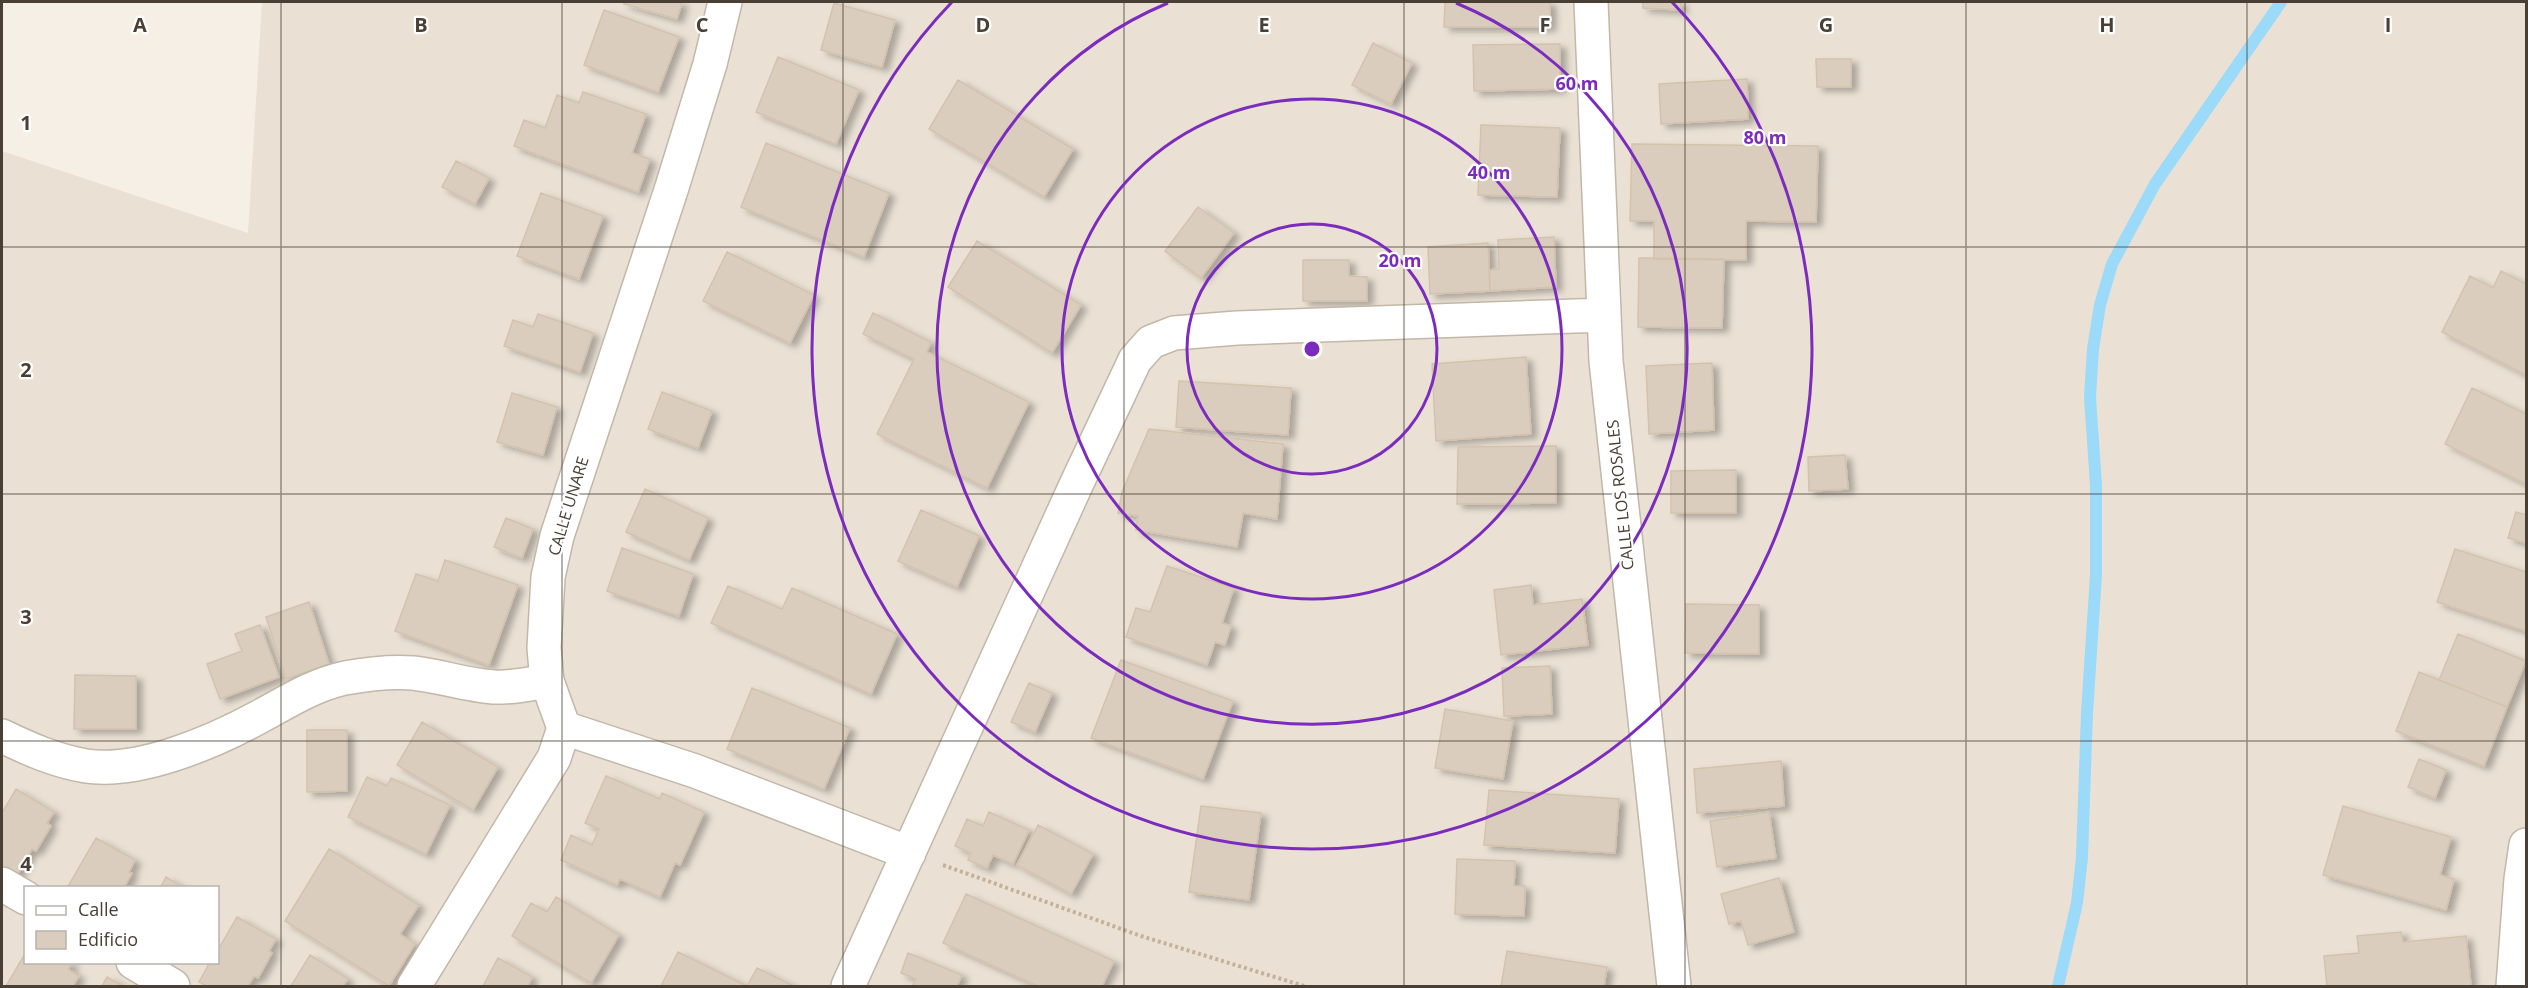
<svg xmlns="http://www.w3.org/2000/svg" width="2528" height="988" viewBox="0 0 2528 988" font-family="'Open Sans',sans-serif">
<defs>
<filter id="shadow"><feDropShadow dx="6" dy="4" stdDeviation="3" flood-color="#0004"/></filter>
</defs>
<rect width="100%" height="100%" fill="#f5efe6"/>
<!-- residential -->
<path fill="#eae1d4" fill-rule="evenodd" d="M262,2H2526V986H2V151L248,233ZM26,888H218V962H26Z"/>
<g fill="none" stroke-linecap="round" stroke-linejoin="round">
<!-- stream -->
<path stroke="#9cdaf9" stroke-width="12" d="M2058,986L2077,903L2082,857L2087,713L2096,575V485L2090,397L2093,349L2100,305L2112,264L2155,184L2281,2"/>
</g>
<!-- building -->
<path fill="#dbcdbd" stroke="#d4c2ad" stroke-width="1.5" filter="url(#shadow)" d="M624,2H682L677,19L624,4Z
M1445,2H1550V27H1444Z
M1643,2H1681V10L1643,8Z
M834,3L895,20L882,67L821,50Z
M604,10L679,37L658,92L584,65Z
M1373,43L1412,63L1391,104L1352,85Z
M1560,44V89L1474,91L1473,45Z
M778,57L859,90L836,144L756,112Z
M1816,59H1851V87H1817Z
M1747,79L1748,119L1661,124L1659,84Z
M958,80L1073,149L1044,197L929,129Z
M583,92L646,114L632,153L650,159L638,192L514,146L524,120L545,128L557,95L579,103Z
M1481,125L1560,128L1557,197L1478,195Z
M766,143L889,193L864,257L741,207Z
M1632,144L1818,146L1816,222L1746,221V260L1654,259V221H1630Z
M456,161L489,178L475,204L442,187Z
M541,193L603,216L579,279L517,256Z
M1198,207L1234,233L1201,278L1165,251Z
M1554,237L1556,287L1490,291V270L1499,269L1498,240Z
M977,241L1081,305L1052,353L948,287Z
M1488,243L1490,291L1430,294L1428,247Z
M727,252L814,295L790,343L703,301Z
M1639,258L1724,259L1722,328L1638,327Z
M1303,260H1349V276L1367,277V301H1303Z
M2501,271L2526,284V375L2442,332L2470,276L2493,288Z
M873,313L931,342L927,352L1029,402L987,488L877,434L914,359L863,334Z
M538,314L593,333L580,372L504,346L513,320L533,327Z
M1526,357L1531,434L1436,441L1432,364Z
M1712,363L1714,430L1649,434L1646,366Z
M1179,381L1291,388L1288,435L1176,427Z
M2472,388L2526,414V484L2445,444Z
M662,392L712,411L698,448L648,429Z
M512,393L557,407L543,455L497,442Z
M1149,429L1283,444L1277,519L1243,513L1237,547L1136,530L1138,516L1118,513L1122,492Z
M1556,446V503L1457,504L1458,447Z
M1845,455L1848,489L1809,491L1808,457Z
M1736,470V513H1671V471Z
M645,489L708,518L689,560L626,532Z
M921,510L979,536L957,587L898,561Z
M2516,512L2526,515V543L2508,538Z
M506,518L533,529L522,558L494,547Z
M622,548L693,574L679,616L607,591Z
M2455,549L2526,572V631L2437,602Z
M445,560L518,585L489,665L395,631L416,574L438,581Z
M1167,566L1234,588L1222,623L1231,626L1225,645L1215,642L1207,665L1126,637L1136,608L1150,612Z
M1531,585L1533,605L1582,599L1588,645L1501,655L1494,590Z
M728,586L782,609L792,588L897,634L871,694L711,623Z
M309,602L329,664L286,679L266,617Z
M1686,604L1759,605V654L1685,653Z
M260,625L279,677L220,699L207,664L242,651L235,634Z
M2458,634L2526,661L2507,707L2439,680Z
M1121,660L1233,701L1203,779L1091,738Z
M1550,666L1552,714L1504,716L1502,668Z
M2419,672L2507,707L2484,766L2396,731Z
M75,675L136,676V729H74Z
M1029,683L1052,693L1035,732L1011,722Z
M752,688L850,728L824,789L727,749Z
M1445,709L1513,721L1503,779L1435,768Z
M422,722L498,767L473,810L397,765Z
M307,730H347V791L307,792Z
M2419,759L2446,770L2435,798L2408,787Z
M1781,761L1784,806L1697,813L1694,769Z
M606,776L660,799L662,793L704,812L680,865L675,863L660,897L620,879L617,885L561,860L571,835L592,845L599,829L585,823Z
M367,777L387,786L391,778L450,805L426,854L348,817Z
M16,789L54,812L47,823L51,826L36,851L32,849L16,877L2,868V813Z
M1489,790L1619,799L1615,853L1484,845Z
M1201,806L1261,813L1249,900L1189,892Z
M2343,806L2451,837L2440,875L2454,879L2446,910L2323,875Z
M989,812L1029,830L1013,864L993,855L987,868L968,860L971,853L955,846L967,819L983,826Z
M1769,812L1776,858L1717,867L1710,821Z
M1038,825L1093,854L1071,894L1017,865Z
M96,838L135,860L129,872L132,873L124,888H67Z
M329,849L419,905L400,934L415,944L389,986L285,921Z
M1457,859L1515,861L1514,886H1525L1524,916L1455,914Z
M166,877L184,888H160Z
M1779,878L1794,932L1748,945L1741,921L1729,924L1721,894Z
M966,894L1114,961L1102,986H1038L943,943Z
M556,897L619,935L591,983L512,936L531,903L547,912Z
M237,917L276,939L269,951L272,953L258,978L254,976L248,986H207L199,982L210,962H218V950Z
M2401,932L2403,942L2466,936L2471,986H2327L2324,956L2359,953L2357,936Z
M1507,951L1607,967L1604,986H1501Z
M26,952V962H73L68,969L79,976L73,986H6Z
M678,952L747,986L757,968L794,986H661Z
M908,953L962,975L957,986H912L916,979L901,973Z
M310,955L348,979L343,986H291Z
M498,958L532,977L528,986H483Z
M107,977L123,986H102Z"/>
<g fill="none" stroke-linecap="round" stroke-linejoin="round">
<defs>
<path id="street" d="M1591,2L1606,361L1674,986
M564,728L695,771L909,853
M2,736C29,749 56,761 86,766C139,774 213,742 259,717C287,702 313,685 345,678C367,674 390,671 413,673C440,676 466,685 493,687C512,688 529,684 547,681
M2,884L26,898
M133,962L173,986
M414,986L554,758L564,728L547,681L544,648L548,577L557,536L672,187L710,64L725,2
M848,986L1076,485L1135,360L1151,342L1174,333L1237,328L1604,315
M2513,986L2521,879L2526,845"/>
</defs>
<!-- street casing -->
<use href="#street" stroke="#c2b7a8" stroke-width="36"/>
<!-- path -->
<path stroke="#c5b197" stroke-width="4" stroke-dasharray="3 3" stroke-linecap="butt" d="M943,865L1141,936L1304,986"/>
<!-- street -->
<use href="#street" stroke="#fff" stroke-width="33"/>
</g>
<!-- grid -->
<path fill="none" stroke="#493f34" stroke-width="1.5" stroke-opacity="0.55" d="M281,2V986M562,2V986M843,2V986M1124,2V986M1404,2V986M1685,2V986M1966,2V986M2247,2V986M2,247H2526M2,494H2526M2,741H2526"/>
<!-- distance rings -->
<g fill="none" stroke="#7b2cbf" stroke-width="3">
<circle cx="1312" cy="349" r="125"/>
<circle cx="1312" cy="349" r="250"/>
<path d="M1456 3A375 375 0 1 1 1168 3"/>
<path d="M1672 2A500 500 0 1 1 952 2"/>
</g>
<g text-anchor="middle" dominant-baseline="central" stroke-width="4.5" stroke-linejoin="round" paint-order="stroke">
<!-- street labels -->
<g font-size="16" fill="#493f34" stroke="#fff">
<text transform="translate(1620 495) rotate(-96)">CALLE LOS ROSALES</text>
<text transform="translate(568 506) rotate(-73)">CALLE UNARE</text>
</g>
</g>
<g font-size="20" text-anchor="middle" font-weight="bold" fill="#493f34" stroke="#fff" stroke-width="4.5" stroke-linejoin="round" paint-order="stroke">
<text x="140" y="32">A</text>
<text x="421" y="32">B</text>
<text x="702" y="32">C</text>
<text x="983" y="32">D</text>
<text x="1264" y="32">E</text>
<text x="1545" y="32">F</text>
<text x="1826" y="32">G</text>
<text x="2107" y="32">H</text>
<text x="2388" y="32">I</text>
<text x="26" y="130">1</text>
<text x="26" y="377">2</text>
<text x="26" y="624">3</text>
<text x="26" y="871">4</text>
</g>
<circle cx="1312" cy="349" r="9" fill="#7b2cbf" stroke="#fff" stroke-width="3"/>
<g font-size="18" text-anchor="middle" font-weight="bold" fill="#7b2cbf" stroke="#fff" stroke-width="4.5" stroke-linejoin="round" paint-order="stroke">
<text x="1577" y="90">60 m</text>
<text x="1765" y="144">80 m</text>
<text x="1489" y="179">40 m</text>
<text x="1400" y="267">20 m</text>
</g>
<!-- border -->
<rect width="2528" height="988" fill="none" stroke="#493f34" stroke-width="6"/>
<!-- legend -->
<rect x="24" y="886" width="195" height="78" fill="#ffffff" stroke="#b6b2ae" stroke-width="1.5"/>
<rect x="36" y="906" width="30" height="9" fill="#ffffff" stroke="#b6b2ae" stroke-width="1.5"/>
<text x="78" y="916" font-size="18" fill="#493f34">Calle</text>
<rect x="36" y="931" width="30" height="18" fill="#dbcdbd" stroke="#b6b2ae" stroke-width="1.5"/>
<text x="78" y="946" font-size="18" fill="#493f34">Edificio</text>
</svg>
